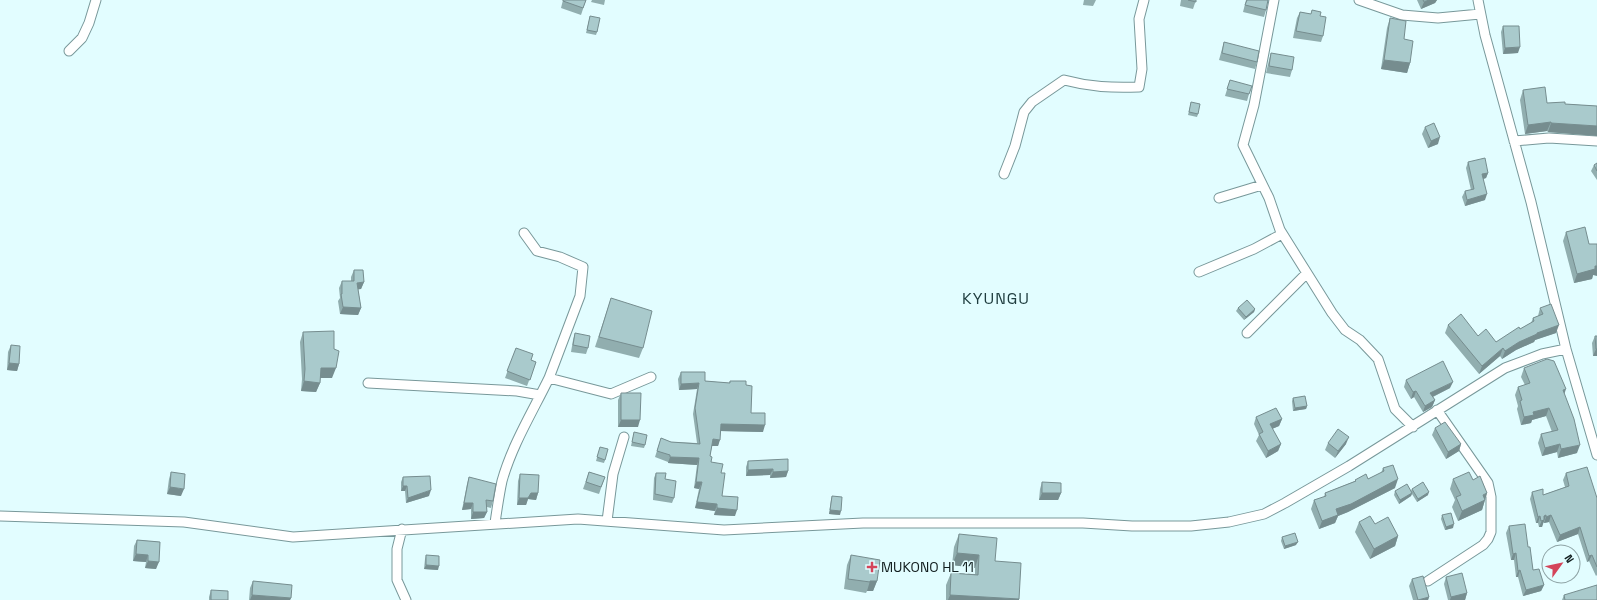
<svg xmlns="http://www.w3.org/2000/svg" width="1597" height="600" viewBox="0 0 1597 600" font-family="'Space Grotesk',sans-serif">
<rect width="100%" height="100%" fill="#e2fdff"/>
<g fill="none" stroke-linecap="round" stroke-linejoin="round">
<defs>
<path id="minor" d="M1274,0L1254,105L1243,145L1269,198L1280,230L1332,313L1345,330L1360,340L1378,359L1395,409L1413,427
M1359,0L1402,15L1438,18L1480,14
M1478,0L1485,35L1531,202L1566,349L1597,455
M69,51L82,38L89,23L96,0
M1514,141L1549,138L1597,141
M1004,174L1015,146L1024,112L1032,102L1064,80C1090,87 1112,88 1139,87L1142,69L1139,19L1144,0
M1219,198L1262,185
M524,233L537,251L560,257L583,267L580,296L549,378
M1199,272L1254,249L1282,234
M1247,333L1307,273
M368,383L517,391L540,395
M0,516L184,522L293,537L578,519L724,530L863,523H1083L1132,526H1191L1229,522L1264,514L1285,503L1349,466L1505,368L1542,354L1566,349
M607,521L613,474L624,437
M495,523C497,509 499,495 502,481C512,445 533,411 549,378L611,394L651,377
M402,529L397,549V580L406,600
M1428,581L1483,545L1488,539L1491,532V497L1488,483L1437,410"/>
</defs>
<!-- minor casing -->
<use href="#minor" stroke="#78989a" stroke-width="11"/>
<!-- minor -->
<use href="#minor" stroke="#fff" stroke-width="9"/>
</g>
<!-- wall -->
<path fill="#91aeaf" d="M563,0H586L581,15L561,8Z
M592,0H605L604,5L591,2Z
M1084,0H1096L1093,6L1083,5Z
M1181,0H1196L1193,9L1180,6Z
M1246,0H1268L1266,10L1264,17L1243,12Z
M1417,0H1437L1435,3L1421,9Z
M1300,12L1320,16L1323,36L1321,42L1293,38L1297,18Z
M590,16L597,32L596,35L586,33Z
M1390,18L1404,39L1410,63L1407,73L1381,69L1387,28Z
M1503,26L1518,53L1503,54L1501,32Z
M1224,42L1257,62L1255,69L1219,60L1222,49Z
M1271,53L1292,70L1290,77L1266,73L1269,60Z
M1230,80L1249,94L1247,101L1225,96Z
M1523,90L1547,103L1565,104L1597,106V136L1548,132L1547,131L1525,134L1520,100Z
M1191,102L1198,114L1197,117L1188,115Z
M1425,127L1438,144L1428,148L1422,134Z
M1468,162L1488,173L1486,178L1483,179L1485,200L1465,206L1462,197L1465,191L1471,190L1466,168Z
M1597,163V180L1591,171L1594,165Z
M1566,232L1593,275L1592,279L1574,283L1563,241Z
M354,270L364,282L361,289H358L361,308L358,315L340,314L338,301L340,298L339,288L342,281H351V277Z
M611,298L643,348L639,358L595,347Z
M1238,308L1255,309L1254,312L1244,320L1236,311Z
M1540,308L1556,333L1535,340L1534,342L1516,350L1502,359L1500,356L1479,374L1445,333L1448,325L1496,342L1531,323L1533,318L1538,316Z
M303,332L332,378H320V383L316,392L301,391L302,379L300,342Z
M575,333L588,348L586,354L571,352L573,340Z
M1595,336H1597V356H1593L1592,343Z
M11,345L19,364L17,371L7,370L8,352Z
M516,348L531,360L536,362L527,386L505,378Z
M1524,368L1564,394L1577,453L1558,458L1557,452L1542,456L1538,443L1541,434L1552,432L1546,416L1532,420L1531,423L1521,425L1517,409L1518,406L1515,395L1518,387L1525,385L1521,377Z
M681,372L705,381L729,383L730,381L746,385L751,413L763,432L721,431L718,446H712L710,456L711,462L721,473L722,496L735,516L714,515L715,511L695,508L699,489L694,488L697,465L668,463V462L655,457L661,438L671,442L697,443L693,414L697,389L679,390L678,379Z
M1406,380L1450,388L1433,397L1435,400L1432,407L1423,412L1414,397L1411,399L1404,387Z
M621,393L638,427H618V400Z
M1293,398L1307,406L1306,409L1293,411L1292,401Z
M1256,417L1282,419L1279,426L1272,429L1281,444L1278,451L1266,458L1256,441L1259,435L1254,424Z
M1435,428L1461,444L1459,451L1446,459L1432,435Z
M634,432L645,445L644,448L631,446Z
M1328,443L1346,444L1335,458L1325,450Z
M600,447L605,460L604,463L596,461Z
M748,461L788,471L786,477L770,478V475L746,476V467Z
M1383,468L1395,488L1348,512L1338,516L1335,523L1319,529L1311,509L1314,500L1324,497L1325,493L1355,481V480L1368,479L1381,473Z
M171,472L181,496L167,494L169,479Z
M589,472L605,477L599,494L583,489Z
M656,473L674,498L672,503L653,500L654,478Z
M1566,473L1597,498V575L1596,576L1589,561L1587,562L1578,534L1557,542L1549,522L1544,523L1543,522L1542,527H1539L1538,523H1536L1530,499L1532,492L1543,495L1565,487L1563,480Z
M520,474L538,493L536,500L528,499L526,505H517L518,481Z
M403,477L429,496L406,503L405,491H401V482Z
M469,477L493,501L491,508L487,507V512L484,518L471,519V509L462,510L467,484Z
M1453,479L1487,493L1482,510L1458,521L1452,507L1455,500L1450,489Z
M1042,482L1061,493L1058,500H1039L1040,489Z
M1412,489L1428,495L1417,502L1412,494L1411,496L1399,504L1394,495L1395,491H1411Z
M832,496L840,515L829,514L831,500Z
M1442,515L1453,528L1445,530L1441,519Z
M1359,522L1375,524L1398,536L1395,546L1370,559L1355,532Z
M1509,526L1528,547L1533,570L1544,585L1541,591L1523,596L1518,577H1516L1514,560H1511L1506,533Z
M959,534L995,561L1019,599V600H946V585L951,573L975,574V568L952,565L954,547Z
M1282,537L1296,545L1284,549L1281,541Z
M137,540L160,542L156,569L145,568L146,562L133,561L134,546Z
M426,555L438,570L424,569L425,559Z
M851,555L877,581L873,591H867L866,593L844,589L847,565Z
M1446,577L1467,593L1465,600H1448L1444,584Z
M1412,579L1429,597L1428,600H1413L1409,586Z
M253,581L291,598L290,600H249L250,588Z
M211,590L228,600H209V597Z
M1564,595L1597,600H1562Z"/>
<!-- shaded-wall -->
<path fill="#768d8f" d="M1429,0H1437L1435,3L1421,9L1424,2Z
M1520,47L1518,53L1503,54L1505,48Z
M1384,60L1410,63L1407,73L1381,69Z
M1551,122L1547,131L1525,134L1528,125Z
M1551,123L1597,126V136L1548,132Z
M1440,137L1438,144L1428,148L1431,141Z
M1488,173L1486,178L1480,180L1482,174Z
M1487,194L1485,200L1465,206L1467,200Z
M1595,266H1597V276L1593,275L1592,279L1574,283L1577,274Z
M364,282L361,289L355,290L357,283Z
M343,307L361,308L358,315L340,314Z
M1255,309L1254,312L1244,320L1246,317Z
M1559,325L1556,333L1535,340L1534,342L1516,350L1502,359L1505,351L1519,342L1537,333Z
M1503,348L1500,356L1479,374L1482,366Z
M1596,349H1597V356H1593Z
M9,363L19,364L17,371L7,370Z
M321,368H336L332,378H317Z
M304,381L320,383L316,392L301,391Z
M1453,382L1450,388L1428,399L1430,393Z
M699,383L697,389L679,390L681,384Z
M1566,389L1563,398V390Z
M1416,391L1414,397L1411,399L1413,392Z
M1435,400L1432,407L1423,412L1425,406Z
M1307,406L1306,409L1293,411L1295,408Z
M1549,408L1546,416L1532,420L1531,423L1521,425L1524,417L1533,412Z
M1282,419L1279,426L1267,431L1270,424Z
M621,420H640L638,427H618Z
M721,424L765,425L763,432L719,431Z
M1349,437L1346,444L1335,458L1338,451Z
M713,439L720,440L718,446H711Z
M1281,444L1278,451L1266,458L1268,451Z
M1461,444L1459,451L1446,459L1448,452Z
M1560,444L1557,452L1542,456L1545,448Z
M1580,445L1577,453L1558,458L1561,449Z
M670,457L699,458L697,465L668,463Z
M773,469L770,475L746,476L748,470Z
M788,471L786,477L770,478L773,472Z
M1398,479L1395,488L1348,512L1338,516L1335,523L1319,529L1322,521L1336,509Z
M696,482H702L699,489L694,488Z
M403,486H407L405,491H401Z
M170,487L184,489L181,496L167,494Z
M431,490L429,496L406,503L408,498Z
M1429,492L1428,495L1417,502L1418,499Z
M531,493H538L536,500L528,499L526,505H517L519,498Z
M1042,493H1061L1058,500H1039Z
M1412,493L1411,496L1399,504L1400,500Z
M1487,493L1482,510L1458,521L1462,511L1483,495Z
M697,502L717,504L715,511L695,508Z
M464,503H473L471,509L462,510Z
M717,508L737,510L735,516L714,515Z
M830,510L841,511L840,515L829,514Z
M473,512H487L484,518L471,519Z
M1546,515L1542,527H1539L1544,516Z
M1551,515L1549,522L1544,523L1546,517Z
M1540,516L1538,523H1536L1538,517Z
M1454,524L1453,528L1445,530L1446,527Z
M1580,527L1578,534L1557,542L1560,535Z
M1398,536L1395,546L1370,559L1374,549Z
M1298,542L1296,545L1284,549L1285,546Z
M957,553L979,555L975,568L952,565Z
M1516,553L1514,560H1511L1513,554Z
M136,554L148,555L146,562L133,561Z
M1592,555L1589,561L1587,562L1589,556Z
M148,561L159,562L156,569L145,568Z
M426,565L439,566L438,570L424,569Z
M1520,570L1518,577H1516L1518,571Z
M870,581H877L873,591H867Z
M1544,585L1541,591L1523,596L1526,590Z
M1467,593L1465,600H1450L1451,597Z
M252,595L291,598L290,600H250Z
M950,595L1019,599V600H948Z
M1429,597L1428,600H1418Z"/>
<!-- building -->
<path fill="#a9cacc" stroke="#768d8f" d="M563,0H586L583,8L563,1Z
M1188,0H1196V2Z
M1247,0H1268L1266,10L1245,5Z
M1423,0H1429L1424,2Z
M1312,10L1321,12L1320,16L1326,17L1323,36L1296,31L1300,12L1311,14Z
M590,16L600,18L597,32L587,30Z
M1390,18L1406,21L1404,39L1413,41L1410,63L1384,60Z
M1503,26H1519L1520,47L1505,48Z
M1224,42L1259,51L1257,62L1222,53Z
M1271,53L1294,57L1292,70L1269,66Z
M1230,80L1252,86L1249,94L1227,89Z
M1545,87L1547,103L1565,102V104L1597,106V126L1551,123V122L1528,125L1523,90Z
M1191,102L1200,104L1198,114L1189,112Z
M1434,123L1440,137L1431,141L1425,127Z
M1485,158L1488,173L1482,174L1487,194L1467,200L1465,191L1474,189L1468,162Z
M1597,163V171L1594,165Z
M1585,227L1589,244H1597V266H1595V269L1577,274L1566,232Z
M354,270H363L364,282L357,283L361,308L343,307L341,294H342V281H354Z
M611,298L652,311L643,348L599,337Z
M1247,300L1255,309L1246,317L1238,308Z
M1551,304L1559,325L1537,333V334L1519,342L1505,351L1503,348L1482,366L1448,325L1461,314L1478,336L1486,329L1496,342L1519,327L1520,329L1534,321L1533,318L1543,314L1540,308Z
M334,331V349L339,351L336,368H321L320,383L304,381L305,369L303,332Z
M575,333L590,336L588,348L573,345Z
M1595,336H1597V349H1596Z
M11,345L20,346L19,364L9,363Z
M516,348L533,354L531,360L536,362L530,380L507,371Z
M1547,359L1554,361L1566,389L1563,390L1574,419L1580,445L1561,449L1560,444L1545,448L1541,434L1558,430L1549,408L1533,412L1534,415L1524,417L1520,401L1522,400L1518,387L1530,383L1524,368Z
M1443,361L1453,382L1430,393L1435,400L1425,406L1416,391L1413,392L1406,380Z
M681,372H705V381L730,383V381H746V385L752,386L751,413H765V425L721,424L720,440L713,439L710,456L712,457L711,462L723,464L721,473H725L722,496L738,497L737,510L717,508V504L697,502L702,482H696L699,458L670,457V455L657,451L661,438L671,442L700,444L695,408L699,383L681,384Z
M621,393H641L640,420H621Z
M1305,396L1307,406L1295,408L1293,398Z
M1276,408L1282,419L1270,424L1281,444L1268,451L1259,434L1263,432L1256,417Z
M1445,422L1461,444L1448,452L1435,428Z
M1338,429L1349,437L1338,451L1328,443Z
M634,432L647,435L645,445L632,442Z
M600,447L608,449L605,460L597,457Z
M788,459V471L773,472V469L748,470V461Z
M1393,465L1398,479L1351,504L1336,509L1338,515L1322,521L1314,500L1326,496L1325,493L1356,481L1355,480L1366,474L1368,479L1384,471L1383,468Z
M1587,467L1597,498V567L1592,555L1589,556L1580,527L1560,535L1551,515L1546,517V515L1544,516V520L1541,521L1540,516L1538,517L1532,492L1543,489V495L1569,486L1566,473Z
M171,472L185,474L184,489L170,487Z
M589,472L605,477L601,487L586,482Z
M1469,472L1473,480L1480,476L1487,493L1483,495L1485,500L1462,511L1456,497L1461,495L1453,479Z
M656,473H666L665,479L676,481L674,498L655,494Z
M520,474L539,475L538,493H531L528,498H519Z
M430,476L431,490L408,498L407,486H403V477Z
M469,477L496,484L493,501L486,500L487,512H473V503H464Z
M1042,482L1061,483V493H1042Z
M1423,482L1429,492L1418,499L1412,489Z
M1407,484L1412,493L1400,500L1395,491Z
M832,496L842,497L841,511L830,510Z
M1451,513L1454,524L1446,527L1442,515Z
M1370,516L1375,524L1388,517L1398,536L1374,549L1359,522Z
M1525,524L1528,547H1530L1533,570L1539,569L1544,585L1526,590L1520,570L1518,571L1516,553L1513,554L1509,526Z
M1295,533L1298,542L1285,546L1282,537Z
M959,534L997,538L995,561L1021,563L1019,599L950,595L951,573L978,575L979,555L957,553Z
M137,540L160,542L159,562L148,561V555L136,554Z
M426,555L439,556V566L426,565Z
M851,555L880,560L877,581H870V582L848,579Z
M1462,573L1467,593L1451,597L1446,577Z
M1423,576L1429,597L1418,600L1412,579Z
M253,581L292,585L291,598L252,595Z
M1597,585V600H1565L1564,595Z
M211,590L228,591V600H211Z"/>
<!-- markers -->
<path fill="#d4445a" stroke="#e2fdff" stroke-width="1.5" d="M870 561h4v4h4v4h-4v4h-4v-4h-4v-4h4z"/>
<g text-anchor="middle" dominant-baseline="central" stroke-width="3" stroke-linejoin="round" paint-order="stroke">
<!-- poi labels -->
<g font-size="14" fill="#101c1d" stroke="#e2fdff" text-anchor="start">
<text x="881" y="567">MUKONO HL 11</text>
</g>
<!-- quarter labels -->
<g font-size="16" letter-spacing="1" fill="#1e3c3e" stroke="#e2fdff">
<text x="996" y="298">KYUNGU</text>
</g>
</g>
<!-- north arrow -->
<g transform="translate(1561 564) rotate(57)"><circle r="19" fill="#e2fdff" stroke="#8ea3a5"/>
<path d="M0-3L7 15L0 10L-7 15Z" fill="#d4445a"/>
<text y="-6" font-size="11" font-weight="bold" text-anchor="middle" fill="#101c1d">N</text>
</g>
</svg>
